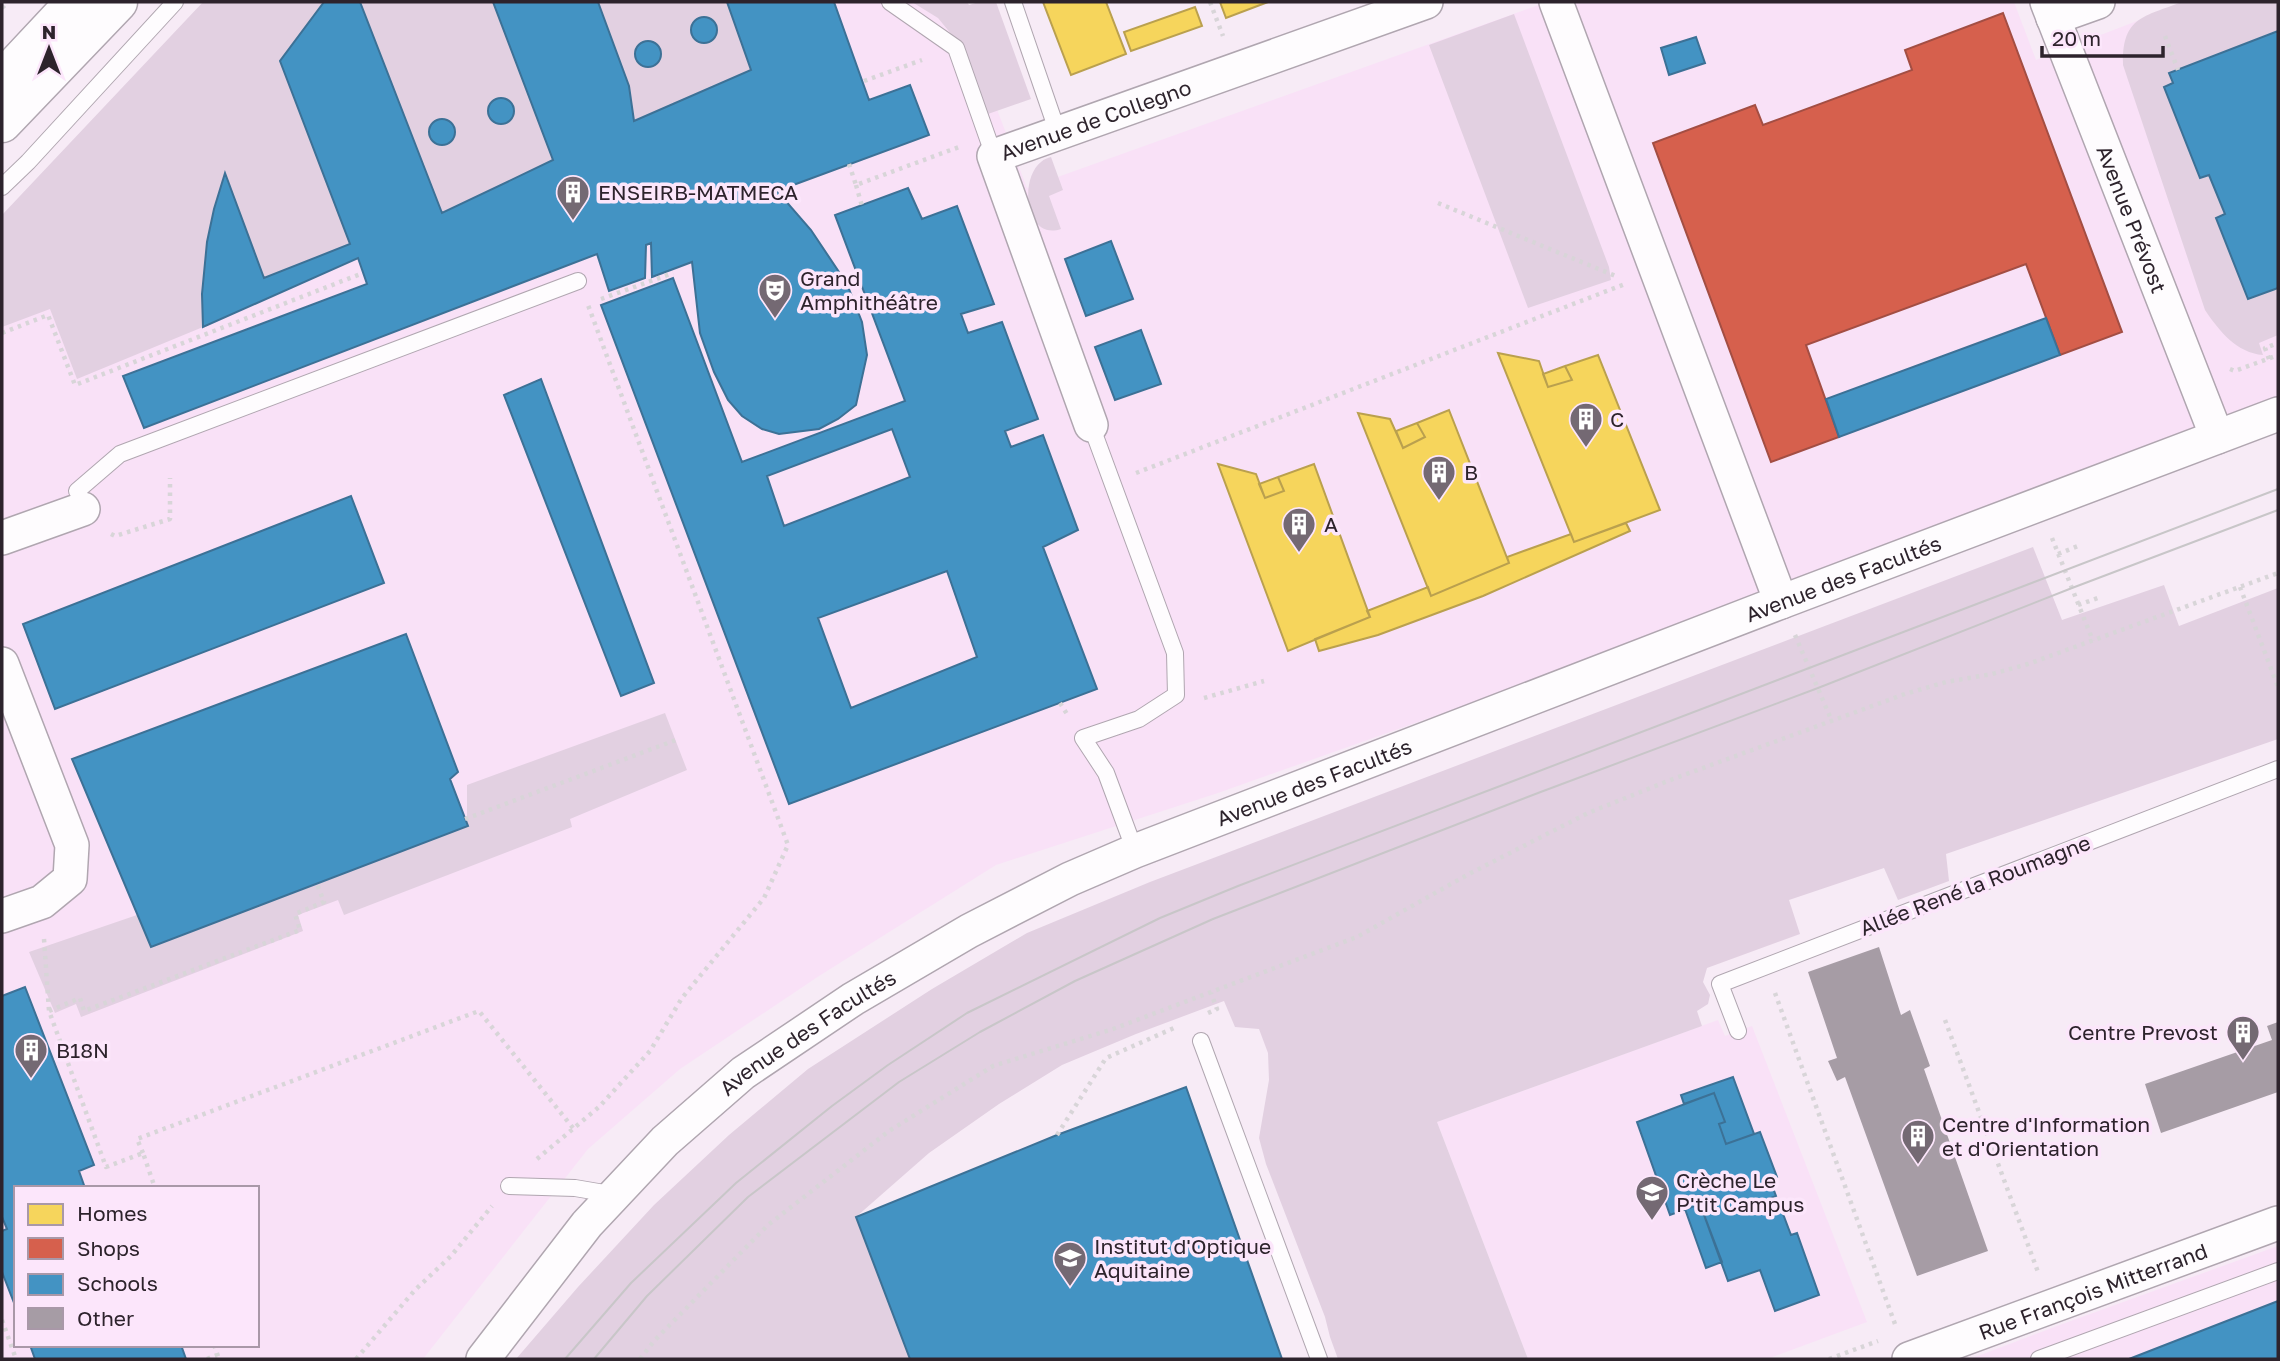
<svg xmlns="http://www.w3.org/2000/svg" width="2280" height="1361" viewBox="0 0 2280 1361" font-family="'Golos Text',sans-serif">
<rect width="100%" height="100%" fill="#f7ebf6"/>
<!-- built -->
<path fill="#f9e1f7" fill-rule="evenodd" d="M208,2H956L1027,188L1547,2H2014L2036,60L2186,2H2278V403L1774,596L1218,793L996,865L819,976L680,1069L588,1149L423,1359H2V221ZM16,1188H257V1345H16Z
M1718,1020L1725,1036L1752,1026L1867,1322L1767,1359H1528L1437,1122Z
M2278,1246V1359H1970L2057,1326Z"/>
<!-- green -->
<path fill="#e2d0e1" d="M203,2H324L280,61L350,244L264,278L225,174C209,225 202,274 203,327L77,379L50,309L2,327V215Z
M360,2H493L553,160L442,213Z
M598,2H727L751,70L634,121L629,86Z
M912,2H967L969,5L979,2H996L1031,99L985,115L961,46L938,18Z
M2182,2H2278V30L2169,74L2200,178L2209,175L2225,214L2216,218L2248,299L2278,288V335L2259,343L2263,355C2237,353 2219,331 2205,310L2123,65C2122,17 2143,17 2182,2Z
M1514,14L1609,267L1611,280L1528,308L1429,45Z
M1051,157L1063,190L1049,196L1061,229C1025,241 1019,179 1041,162C1044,159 1048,158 1051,157Z
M2033,547L2062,620L2164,585L2179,626L2278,588V739L1946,854L1949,881L1898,900L1884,868L1789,900L1800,934L1707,968L1703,982L1710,995L1708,1004L1697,1011L1702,1026L1437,1122L1528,1359H1338L1330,1337L1325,1317L1266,1164L1259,1138L1269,1080L1268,1053L1259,1029L1235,1027L1224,1001L1136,1034L1062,1065L999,1104L929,1153L856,1217L910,1359H516L578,1287L654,1205L729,1135L808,1069L932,989L1027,933L1150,882Z
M665,713L687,770L570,819L572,827L344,915L338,900L298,915L303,931L81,1017L76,1004L55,1013L29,952L137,915L151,947L467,826V785Z"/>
<!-- homes -->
<path fill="#f6d55c" stroke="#baa04e" stroke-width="2" d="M1043,2H1106L1126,54L1071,75Z
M1220,2H1268L1226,18Z
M1195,7L1202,26L1131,51L1124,32Z
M1498,353L1539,361L1548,387L1572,380L1565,366L1598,355L1660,510L1574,542Z
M1565,366L1572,380L1548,387L1543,374Z
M1449,410L1509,563L1431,596L1358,413L1390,419L1403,448L1425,437L1417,423Z
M1417,423L1425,437L1403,448L1396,431Z
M1218,464L1256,474L1265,498L1284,491L1278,477L1314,464L1370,617L1288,651Z
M1278,477L1284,491L1265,498L1259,484Z
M1626,523L1630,531L1483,596L1378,635L1319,651L1315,639L1370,617L1367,611L1428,587L1431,596L1509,563L1507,557L1571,534L1574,542Z"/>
<!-- shops -->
<path fill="#d6604d" stroke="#a34e43" stroke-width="2" d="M2003,13L2122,332L2060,355L2026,264L1806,345L1839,437L1771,462L1653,143L1755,105L1763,125L1912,70L1905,50Z"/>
<!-- schools -->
<path fill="#4393c3" stroke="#3c7196" stroke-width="2" fill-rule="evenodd" d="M324,2H360L442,213L553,160L493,2H598L629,86L634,121L751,70L727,2H834L869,100L910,85L929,135L777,191L811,230L847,284L862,322L867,355L856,405L838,419L819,429L779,434L762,429L742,416L728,400L714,372L700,333L692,262L652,277L651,243L646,245L645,278L609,291L597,254L144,428L123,376L367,284L358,258L203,327L202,294L207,242L214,209L225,173L264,278L350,244L280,61Z
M691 30a13 13 0 1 1 26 0a13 13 0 1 1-26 0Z
M2278,31V288L2248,299L2216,218L2225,214L2209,175L2200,178L2164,87L2173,83L2169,73Z
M1696,37L1705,63L1669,75L1661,48Z
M635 54a13 13 0 1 1 26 0a13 13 0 1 1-26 0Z
M488 111a13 13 0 1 1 26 0a13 13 0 1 1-26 0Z
M429 132a13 13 0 1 1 26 0a13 13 0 1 1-26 0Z
M908,188L922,219L957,206L994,304L961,314L968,333L1002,322L1038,419L1005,431L1011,447L1043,435L1078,530L1043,547L1097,689L789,804L601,305L673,278L742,462L905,401L835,215ZM892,429L910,477L784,526L767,476ZM947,571L977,657L851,708L818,618Z
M1111,241L1133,299L1086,316L1065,259Z
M2046,318L2060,355L1839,437L1826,399Z
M1141,330L1161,384L1115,400L1095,347Z
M541,379L654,683L621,696L504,395Z
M351,496L384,583L55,709L23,624Z
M406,634L458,772L450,779L468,826L151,947L72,759Z
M25,987L94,1165L79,1171L85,1188H16V1308L2,1272V1231L7,1229L2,1217V996Z
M1733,1077L1754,1134L1726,1144L1719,1124L1725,1122L1714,1093L1684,1104L1681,1095Z
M1186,1087L1282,1359H910L856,1217L1057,1135Z
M1714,1093L1725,1122L1719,1124L1726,1144L1760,1132L1777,1177L1770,1180L1776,1196L1768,1199L1771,1209L1780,1206L1791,1235L1797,1233L1819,1295L1775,1311L1760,1270L1728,1281L1700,1204L1670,1215L1637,1122Z
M1700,1204L1722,1262L1706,1268L1685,1209Z
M2278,1301V1359H2129Z
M30,1345H181L186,1359H35Z"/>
<!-- building -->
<path fill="#a69ca5" d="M1879,947L1901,1015L1910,1010L1930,1066L1924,1069L1988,1251L1917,1276L1845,1077L1837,1081L1828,1061L1837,1058L1808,972Z
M2278,1022V1092L2161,1133L2145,1084L2272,1040L2267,1026Z"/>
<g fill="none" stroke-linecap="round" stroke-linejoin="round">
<defs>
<path id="service" d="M890,2L956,48L994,156
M1013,2L1058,133
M2,187L28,162L175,2
M1091,425L1175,653L1176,695L1139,719L1083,738L1106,773L1135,851
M77,491L120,454L578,281
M1738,1031L1720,984L2278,769
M1201,1041L1319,1359
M509,1186L575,1188L616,1195
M2039,1359L2278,1271"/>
<g id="minor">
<path d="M1556,2L1781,602"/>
<path id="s1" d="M2047,2L2217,437"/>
<path d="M2053,18L2098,2"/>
<path id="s2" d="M1091,425L994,156L1426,2"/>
<path d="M2,538L83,509"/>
<path d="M2,664L72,845L70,879L42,902L2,916"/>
<path id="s3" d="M483,1359L587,1224L665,1141L743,1073L853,999L969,931L1070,879L1135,851L1781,602L2278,414"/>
<path id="s4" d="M1909,1359L2278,1223"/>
</g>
<path id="secondary" d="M2,80L75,2
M2,123L118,2"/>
</defs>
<!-- service casing -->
<use href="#service" stroke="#b0a6b0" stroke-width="18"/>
<!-- minor casing -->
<use href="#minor" stroke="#b0a6b0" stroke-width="36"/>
<!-- secondary casing -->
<use href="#secondary" stroke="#b0a6b0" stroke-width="41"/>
<!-- path -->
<path stroke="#d8d5d8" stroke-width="4.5" stroke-dasharray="3.5 5" stroke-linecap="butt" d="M1210,2L1223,36
M2,8L8,2
M2165,36L2178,70
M864,81L922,60
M849,164L856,185L959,147
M856,185L862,206
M1438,203L1618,277
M601,299L673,273
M2,333L48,315L75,385L363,273
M2269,359L2265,348L2278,343
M2230,369L2235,371L2278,355
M1136,473L1625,284
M111,534L115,536L170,519V478
M2052,538L2093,641
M2058,554L2078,546
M2240,587L2278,687
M2078,605L2098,598
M1795,635L1831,719
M1204,698L1264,681
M1060,703L1067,714
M465,819L676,740
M44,939L49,1011L106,1167L143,1153L155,1188
M1775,993L1895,1324
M49,1011L80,998L84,1011L300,930L295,914L324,902L317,884
M1208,1013L1217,1009L1211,993
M1945,1020L2038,1272
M1057,1135L1106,1058L1174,1028
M143,1153L137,1139L479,1011L573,1128
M537,1159L599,1107L650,1051L682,998L764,898L788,845L588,305
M2,1320L16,1359H15
M214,1345L219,1359
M207,1359L217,1355
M356,1359L415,1290L451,1256L492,1206
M640,1359L654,1341L768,1225L889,1131L993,1066L1113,1029L1357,937L1467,875L1588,813L1673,779L1905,694L1946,682L1992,674L2028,664L2278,573
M1829,1359L1878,1341"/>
<!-- service -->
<use href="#service" stroke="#fefcfe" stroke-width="16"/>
<!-- minor -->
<use href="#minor" stroke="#fefcfe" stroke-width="33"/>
<!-- secondary -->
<use href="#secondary" stroke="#fefcfe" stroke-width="38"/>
<!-- tram -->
<path stroke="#c8c6c8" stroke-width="2" d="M565,1359L631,1283L736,1183L832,1106L888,1065L967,1013L1160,918L1238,886L2278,489
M594,1359L647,1296L748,1197L899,1082L980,1032L1075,981L1213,919L1538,793L1818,688L2072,588L2278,510"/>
</g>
<!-- icons -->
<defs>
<symbol id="building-pin" viewBox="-11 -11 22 30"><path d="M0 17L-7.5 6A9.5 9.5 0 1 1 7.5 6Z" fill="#746973" stroke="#fce6fb"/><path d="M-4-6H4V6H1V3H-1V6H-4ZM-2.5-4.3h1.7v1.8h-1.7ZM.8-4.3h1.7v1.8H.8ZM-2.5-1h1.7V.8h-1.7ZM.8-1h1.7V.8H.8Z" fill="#fff"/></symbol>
<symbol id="theatre-pin" viewBox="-11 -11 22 30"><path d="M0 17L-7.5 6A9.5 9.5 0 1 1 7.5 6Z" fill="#746973" stroke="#fce6fb"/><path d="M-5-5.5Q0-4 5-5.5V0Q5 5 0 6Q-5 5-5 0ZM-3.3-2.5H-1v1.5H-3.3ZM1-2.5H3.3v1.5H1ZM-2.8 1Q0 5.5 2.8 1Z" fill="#fff"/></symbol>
<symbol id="school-pin" viewBox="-11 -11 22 30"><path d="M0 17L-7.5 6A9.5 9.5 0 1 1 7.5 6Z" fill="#746973" stroke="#fce6fb"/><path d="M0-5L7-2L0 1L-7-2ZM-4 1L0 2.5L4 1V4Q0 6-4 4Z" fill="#fff"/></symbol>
<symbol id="university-pin" viewBox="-11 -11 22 30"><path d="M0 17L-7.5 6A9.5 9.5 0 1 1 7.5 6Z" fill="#746973" stroke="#fce6fb"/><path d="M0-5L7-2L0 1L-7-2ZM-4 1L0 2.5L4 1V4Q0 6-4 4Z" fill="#fff"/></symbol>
</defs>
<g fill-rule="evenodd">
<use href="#building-pin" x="554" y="173" width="38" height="52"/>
<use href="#theatre-pin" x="756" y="271" width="38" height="52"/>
<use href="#building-pin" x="1567" y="400" width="38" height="52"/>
<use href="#building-pin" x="1420" y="453" width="38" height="52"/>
<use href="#building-pin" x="1280" y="505" width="38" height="52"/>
<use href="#building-pin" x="2224" y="1013" width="38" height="52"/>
<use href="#building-pin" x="12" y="1031" width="38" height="52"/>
<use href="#building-pin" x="1899" y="1117" width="38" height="52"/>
<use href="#school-pin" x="1633" y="1173" width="38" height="52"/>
<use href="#university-pin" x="1051" y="1239" width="38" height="52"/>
</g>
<g text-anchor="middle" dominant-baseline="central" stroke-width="7" stroke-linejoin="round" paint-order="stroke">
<!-- street labels -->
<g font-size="21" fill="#2d232c" stroke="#fce6fb">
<text stroke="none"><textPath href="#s2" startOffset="394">Avenue de Collegno</textPath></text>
<text stroke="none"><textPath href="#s1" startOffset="233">Avenue Prévost</textPath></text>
<text stroke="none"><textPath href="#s3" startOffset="1598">Avenue des Facultés</textPath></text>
<text stroke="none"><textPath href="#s3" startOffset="1031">Avenue des Facultés</textPath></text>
<text transform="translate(1975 885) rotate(-21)">Allée René la Roumagne</text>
<text stroke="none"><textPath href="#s3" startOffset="464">Avenue des Facultés</textPath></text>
<text stroke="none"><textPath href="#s4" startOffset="196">Rue François Mitterrand</textPath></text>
</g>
<!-- poi labels -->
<g font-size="21" fill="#2d232c" stroke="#fce6fb" text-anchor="start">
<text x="598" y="192">ENSEIRB-MATMECA</text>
<text x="800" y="278">Grand<tspan x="800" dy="24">Amphithéâtre</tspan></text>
<text x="1610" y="419">C</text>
<text x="1464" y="472">B</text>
<text x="1324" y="524">A</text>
<text x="2218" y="1032" text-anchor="end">Centre Prevost</text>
<text x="56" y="1050">B18N</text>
<text x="1942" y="1124">Centre d'Information<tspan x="1942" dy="24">et d'Orientation</tspan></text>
<text x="1676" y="1180">Crèche Le<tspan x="1676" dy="24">P'tit Campus</tspan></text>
<text x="1094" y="1246">Institut d'Optique<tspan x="1094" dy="24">Aquitaine</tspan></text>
</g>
</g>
<!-- border -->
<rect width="2280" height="1361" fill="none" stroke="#2d232c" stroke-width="7"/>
<!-- legend -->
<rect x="14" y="1186" width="245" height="161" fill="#fce6fb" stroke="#a998a8" stroke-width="2"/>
<rect x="28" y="1204" width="35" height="21" fill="#f6d55c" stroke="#a998a8" stroke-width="2"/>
<text x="77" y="1221" font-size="21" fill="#2d232c">Homes</text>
<rect x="28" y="1238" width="35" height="21" fill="#d6604d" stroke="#a998a8" stroke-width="2"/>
<text x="77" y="1256" font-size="21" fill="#2d232c">Shops</text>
<rect x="28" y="1274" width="35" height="21" fill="#4393c3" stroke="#a998a8" stroke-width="2"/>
<text x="77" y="1291" font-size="21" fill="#2d232c">Schools</text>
<rect x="28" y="1308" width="35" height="21" fill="#a69ca5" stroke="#a998a8" stroke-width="2"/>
<text x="77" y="1326" font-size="21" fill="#2d232c">Other</text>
<!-- north arrow -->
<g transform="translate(49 49)" stroke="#fce6fb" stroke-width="5" paint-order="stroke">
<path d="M0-5L12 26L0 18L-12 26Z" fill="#2d232c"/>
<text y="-10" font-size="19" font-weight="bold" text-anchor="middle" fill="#2d232c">N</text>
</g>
<!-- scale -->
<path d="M2042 46v10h121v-10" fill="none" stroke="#2d232c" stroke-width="3.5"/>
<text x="2052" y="46" font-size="21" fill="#2d232c" stroke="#fce6fb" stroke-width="5" paint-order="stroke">20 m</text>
</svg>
